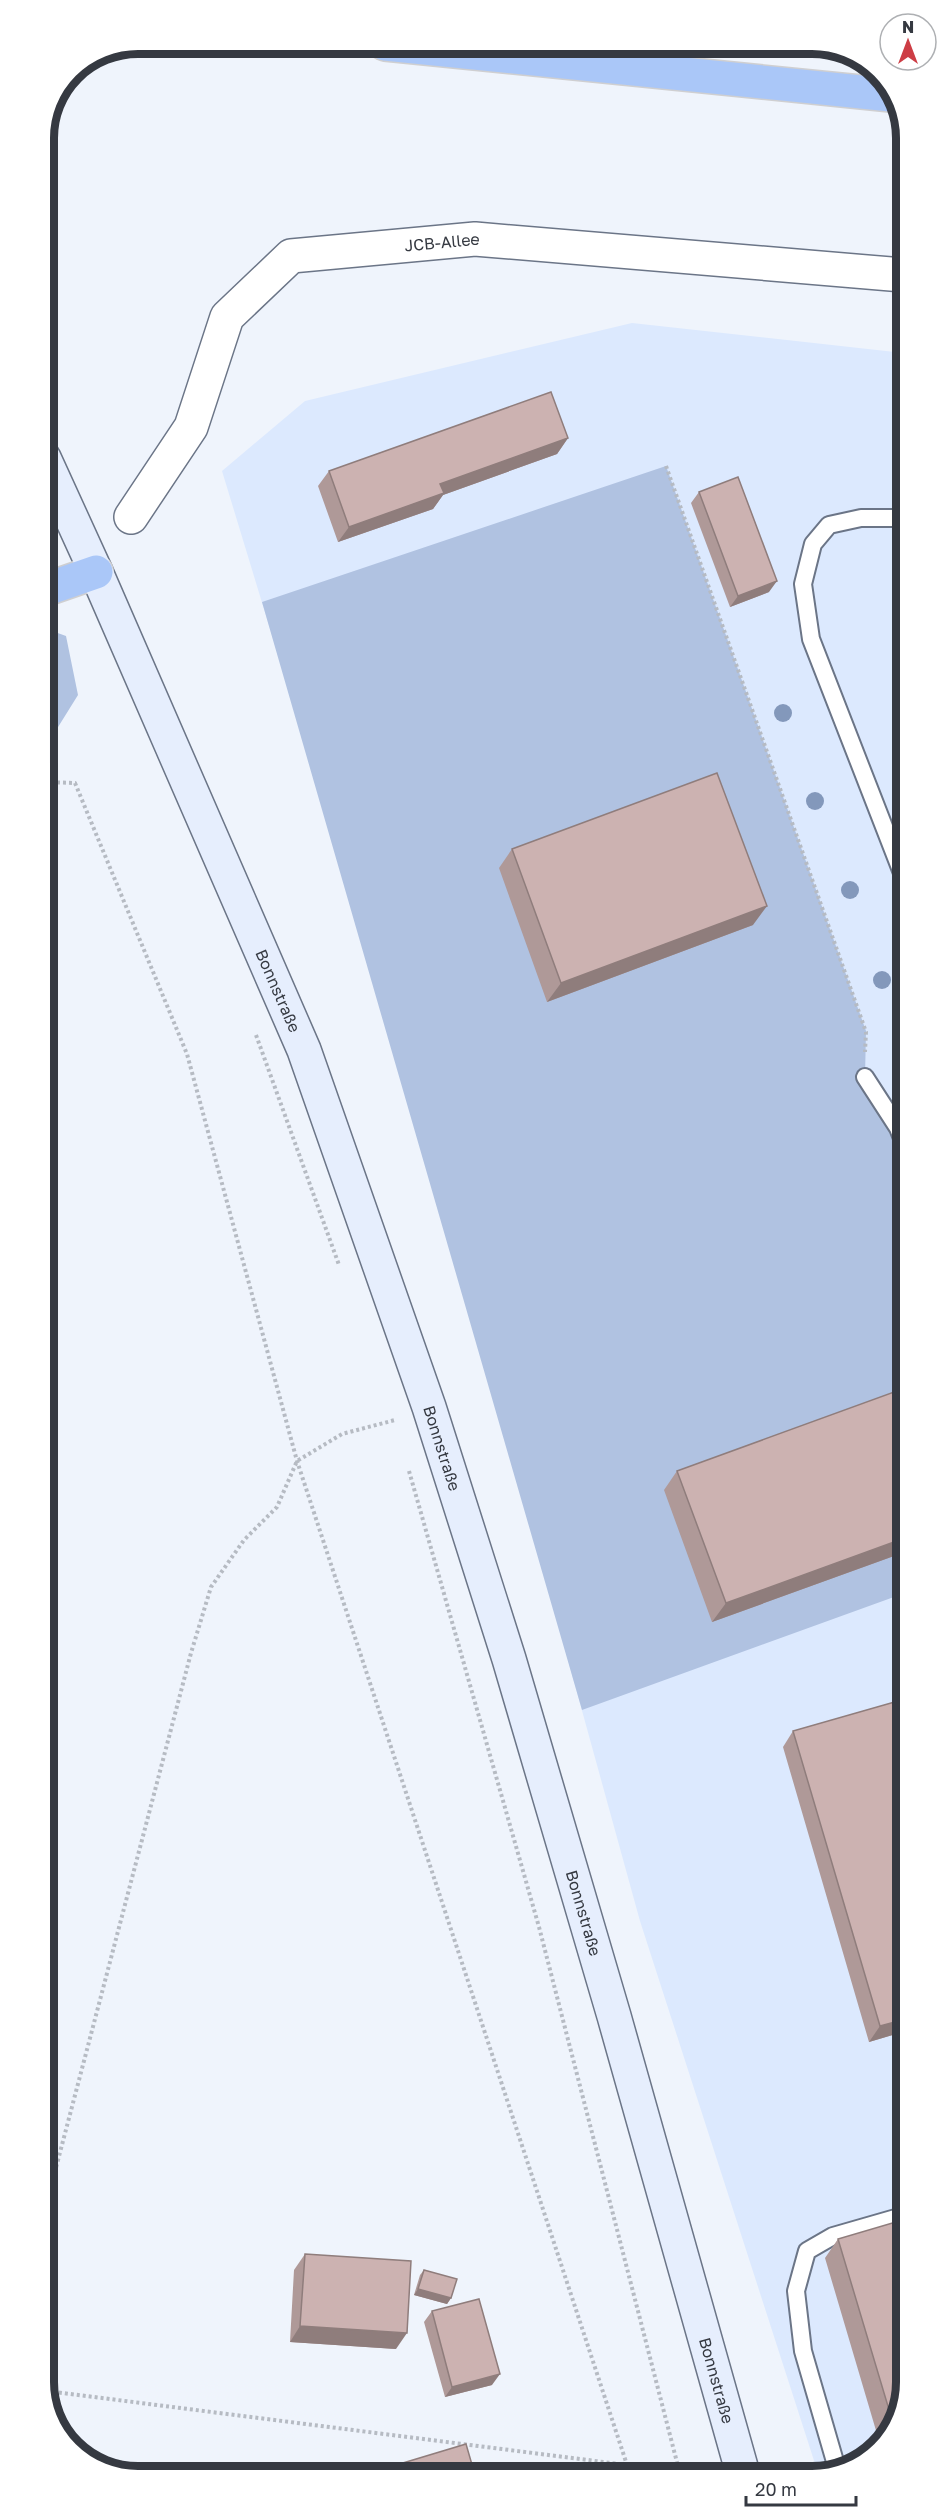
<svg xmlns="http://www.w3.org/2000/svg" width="950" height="2520" viewBox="0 0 950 2520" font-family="'Golos Text',sans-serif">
<rect width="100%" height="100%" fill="#eff4fc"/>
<!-- built -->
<path fill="#dce9fe" d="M632,323L904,353L906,2382L887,2439L837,2473H818L640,1921L417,1112L222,471L305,401Z"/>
<!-- green -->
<path fill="#b0c2e1" d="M666,466L866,1031L865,1077L905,1146V1593L582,1710L262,602Z
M44,628L66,636L78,695L45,748Z"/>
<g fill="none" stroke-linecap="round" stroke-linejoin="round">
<defs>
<path id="service" d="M904,518H861L829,525L813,544L803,584L811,639L904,878
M865,1077L898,1128L905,1146
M838,2472L803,2351L796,2291L807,2251L833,2236L906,2215"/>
<g id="minor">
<path id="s1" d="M131,517L191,427L227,317L291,256L475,239L903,275"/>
</g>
<g id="secondary">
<path id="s2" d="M44,458L96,572L304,1050L429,1407L509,1659L614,2016L743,2474"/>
</g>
<path id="motorway" d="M385,44L891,95
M44,590L96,572"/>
</defs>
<!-- service casing -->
<use href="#service" stroke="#6b7587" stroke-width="20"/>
<!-- minor casing -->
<use href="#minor" stroke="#6b7587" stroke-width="36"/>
<!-- secondary casing -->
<use href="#secondary" stroke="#6b7587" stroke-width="36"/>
<!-- motorway casing -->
<use href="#motorway" stroke="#cfcfd1" stroke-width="36"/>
<!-- path -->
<path stroke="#b6bbc3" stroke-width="4" stroke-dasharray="3 3" stroke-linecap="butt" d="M666,466L866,1032L865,1052
M45,782L75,783L187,1054L297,1461L630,2474
M256,1035L339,1265
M409,1471L539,1927L680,2474
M47,2202L191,1653L211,1587L244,1540L277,1507L297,1461L342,1434L395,1420
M47,2391L627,2465"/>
<!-- service -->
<use href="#service" stroke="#fff" stroke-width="16"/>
<!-- minor -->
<use href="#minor" stroke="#fff" stroke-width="33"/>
<!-- secondary -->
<use href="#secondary" stroke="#e6eefd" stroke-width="33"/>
<!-- motorway -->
<use href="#motorway" stroke="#aac7f8" stroke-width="33"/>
</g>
<!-- trees -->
<g fill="#8398bb">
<circle cx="783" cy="713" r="9"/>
<circle cx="815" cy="801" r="9"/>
<circle cx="850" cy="890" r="9"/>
<circle cx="882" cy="980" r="9"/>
</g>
<!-- wall -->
<path fill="#af9998" d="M568,438L557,454L443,495L433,509L338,542L318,486L329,471Z
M699,492L769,592L730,607L691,503Z
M512,849L753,925L547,1002L499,868Z
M905,1388V1552L712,1622L664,1490L677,1471Z
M905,1699L906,2031L869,2042L783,1747L793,1731Z
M838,2239L906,2382L887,2439L880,2444L825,2258Z
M305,2254L396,2349L290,2342L294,2270Z
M424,2270L451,2298L447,2304L414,2295L420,2275Z
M432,2311L492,2385L445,2397L424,2322Z"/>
<!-- shaded-wall -->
<path fill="#8f7d7c" d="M568,438L557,454L443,495L433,509L338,542L349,527L440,484Z
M777,581L769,592L730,607L738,596Z
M767,906L753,925L547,1002L561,983Z
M905,1538V1552L712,1622L726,1603Z
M906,2019V2031L869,2042L880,2026Z
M418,2289L451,2298L447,2304L414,2295Z
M300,2326L407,2333L396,2349L290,2342Z
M500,2374L492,2385L445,2397L452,2387Z"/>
<!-- building -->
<path fill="#ccb2b1" stroke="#8f7d7c" stroke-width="1.5" d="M551,392L568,438L440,484L444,493L349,527L329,471Z
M738,477L777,581L738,596L699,492Z
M717,773L767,906L561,983L512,849Z
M905,1388V1538L726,1603L677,1471Z
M905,1699L906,2019L880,2026L793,1731Z
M906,2219V2382L893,2423L838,2239Z
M305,2254L411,2261L407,2333L300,2326Z
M424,2270L457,2279L451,2298L418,2289Z
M479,2299L500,2374L452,2387L432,2311Z
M466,2444L475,2475H363Z
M602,2471L603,2474H591Z"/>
<g text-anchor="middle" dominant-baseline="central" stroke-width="4.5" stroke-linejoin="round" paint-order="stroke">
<!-- street labels -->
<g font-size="16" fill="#353941" stroke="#fff">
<text stroke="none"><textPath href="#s1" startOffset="464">JCB-Allee</textPath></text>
<text stroke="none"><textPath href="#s2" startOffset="582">Bonnstraße</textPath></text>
<text stroke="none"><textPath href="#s2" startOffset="1068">Bonnstraße</textPath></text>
<text stroke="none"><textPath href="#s2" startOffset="1554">Bonnstraße</textPath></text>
<text stroke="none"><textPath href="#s2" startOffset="2040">Bonnstraße</textPath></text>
</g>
</g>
<!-- crop -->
<path d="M0 0H950V2520H0ZM138 54H812A84 84 0 0 1 896 138V2382A84 84 0 0 1 812 2466H138A84 84 0 0 1 54 2382V138A84 84 0 0 1 138 54Z" fill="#fff" fill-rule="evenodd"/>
<path fill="none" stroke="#353941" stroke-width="8" d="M138 54H812A84 84 0 0 1 896 138V2382A84 84 0 0 1 812 2466H138A84 84 0 0 1 54 2382V138A84 84 0 0 1 138 54Z"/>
<!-- north arrow -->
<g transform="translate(908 42)"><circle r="28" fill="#ffffff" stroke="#aeb0b3" stroke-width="1.5"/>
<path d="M0-4.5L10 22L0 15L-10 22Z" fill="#cd3d45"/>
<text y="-9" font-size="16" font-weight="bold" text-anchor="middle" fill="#353941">N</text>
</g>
<!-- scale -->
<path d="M746 2496v9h110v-9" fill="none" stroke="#353941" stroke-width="3"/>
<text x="755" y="2496" font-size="18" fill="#353941" stroke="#ffffff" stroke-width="4.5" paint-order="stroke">20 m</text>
</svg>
